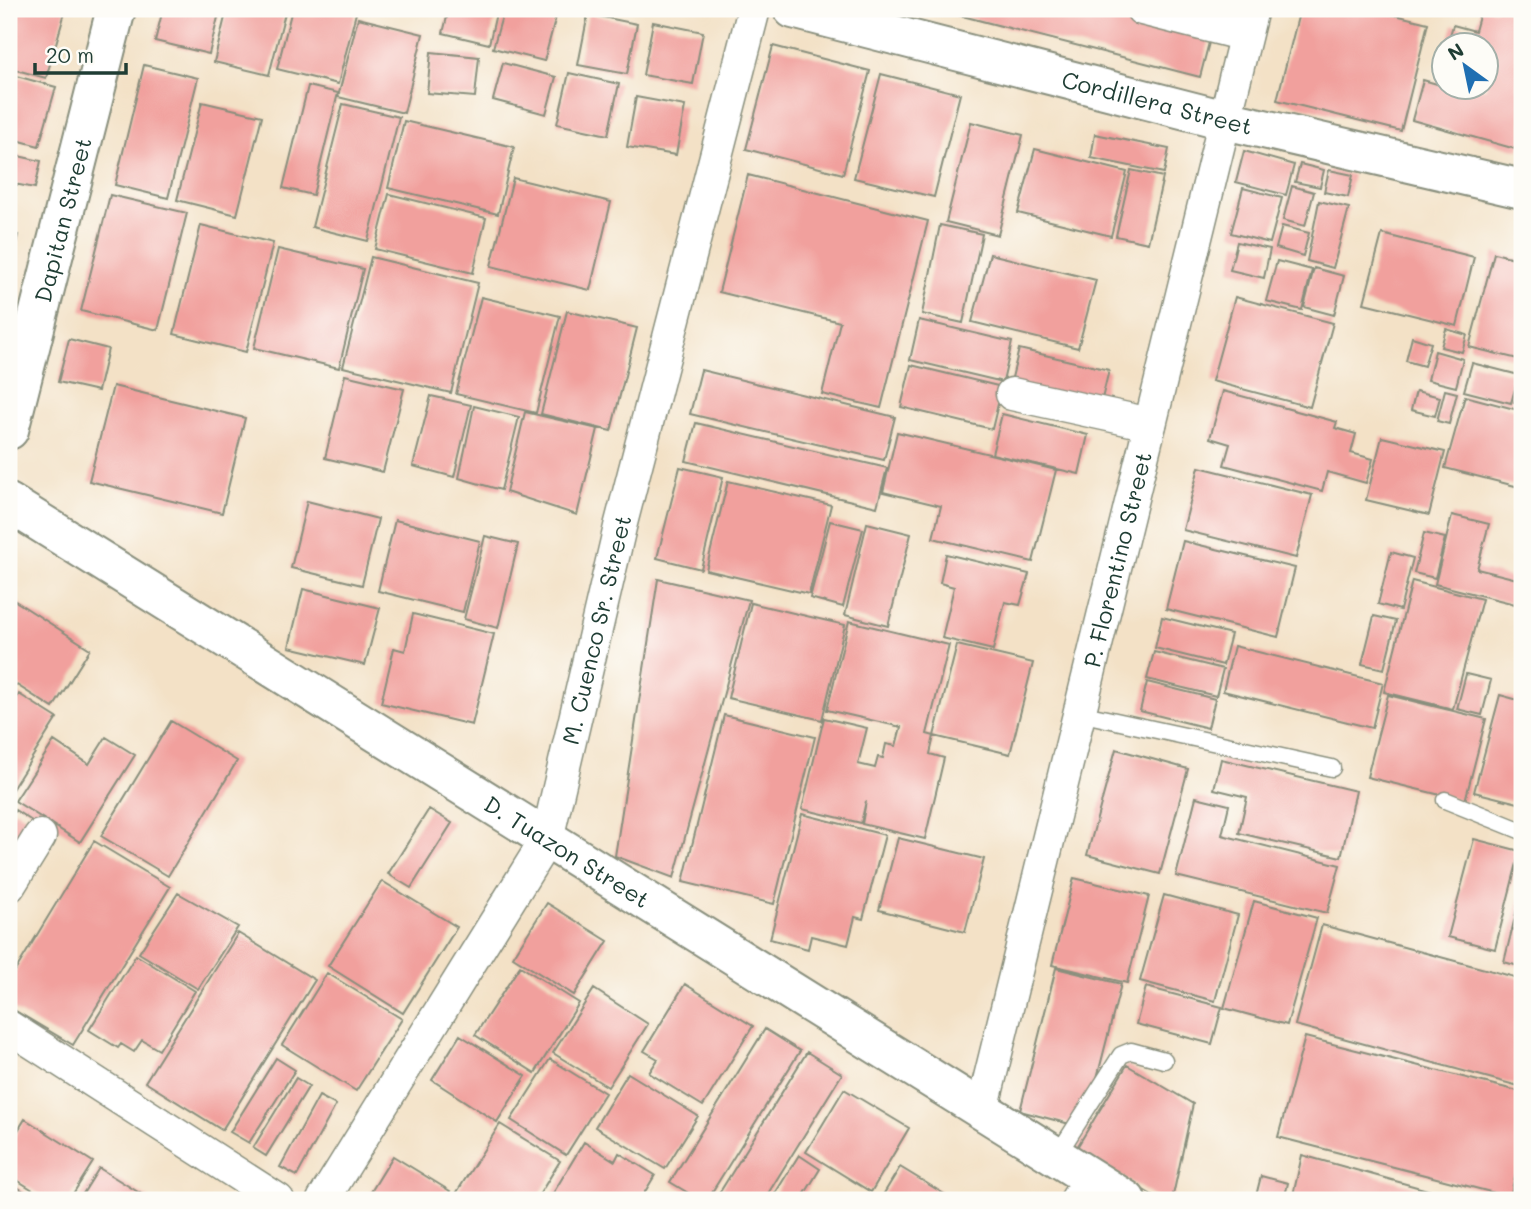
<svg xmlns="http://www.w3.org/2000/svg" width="1531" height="1209" viewBox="0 0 1531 1209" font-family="Mali,sans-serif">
<rect width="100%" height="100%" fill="#fdfcf7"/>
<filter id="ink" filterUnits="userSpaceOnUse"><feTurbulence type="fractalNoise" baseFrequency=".0143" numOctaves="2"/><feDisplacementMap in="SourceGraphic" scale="14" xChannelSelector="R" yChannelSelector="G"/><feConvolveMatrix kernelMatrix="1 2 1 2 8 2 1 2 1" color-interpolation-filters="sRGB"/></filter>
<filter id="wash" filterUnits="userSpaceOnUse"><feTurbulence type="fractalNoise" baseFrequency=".00686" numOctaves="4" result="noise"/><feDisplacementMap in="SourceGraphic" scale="28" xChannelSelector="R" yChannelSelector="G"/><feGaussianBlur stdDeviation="1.57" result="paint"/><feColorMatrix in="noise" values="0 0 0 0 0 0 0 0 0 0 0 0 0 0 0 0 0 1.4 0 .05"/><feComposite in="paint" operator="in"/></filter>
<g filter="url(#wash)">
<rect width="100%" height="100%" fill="#f3e1c6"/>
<g id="blocks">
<!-- building -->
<path fill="#f1a09d" d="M9,9H66L46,78L9,68Z
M163,9H220L209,54L155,41Z
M227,9H286L269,75L214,62Z
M292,9H357L338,84L277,69Z
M449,9H497L489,44L443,33Z
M504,9H558L544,61L493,48Z
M935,9H1125L1212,31L1200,77Z
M1300,9H1370L1428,23L1401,131L1277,100Z
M1481,9H1499L1522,15V66L1517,87L1522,89V137L1519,150L1412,120L1423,80L1437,84L1443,61L1444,88H1486V46H1447L1453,25L1475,31Z
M588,14L637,24L627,74L578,65Z
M358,18L423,34L404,113L338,97Z
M653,22L703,32L693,84L643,75Z
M773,46L870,71L843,174L746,149Z
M431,52L479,57L475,97L427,93Z
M503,63L556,77L546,114L493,100Z
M144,65L198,78L168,198L115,185Z
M569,73L619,84L608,135L557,124Z
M9,74L56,87L39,146L9,138Z
M881,74L960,94L934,197L854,178Z
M308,86L338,93L313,195L283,188Z
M636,97L685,106L676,155L627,147Z
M202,102L262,116L237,215L177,200Z
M343,104L399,117L368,241L312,227Z
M404,121L514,147L498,214L388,188Z
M971,122L1023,135L998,235L946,222Z
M1095,134L1169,149L1164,173L1091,158Z
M1035,149L1127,172L1111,236L1018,213Z
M1244,151L1294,165L1286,195L1236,182Z
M9,154L41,161L35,188L9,183Z
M1300,164L1324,170L1320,187L1295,182Z
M1131,170L1163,177L1148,243L1116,236Z
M1329,170L1353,175L1348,197L1324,192Z
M748,175L928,221L881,408L822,394L840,322L719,292Z
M513,178L611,202L590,290L491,266Z
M1292,186L1314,192L1305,226L1283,220Z
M1243,188L1282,198L1270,243L1231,233Z
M389,194L486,218L473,273L375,249Z
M110,195L187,213L158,330L81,311Z
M1319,201L1349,208L1333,268L1307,261Z
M201,225L273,243L246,352L174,334Z
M940,225L982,234L963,323L922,314Z
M1282,226L1309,233L1303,256L1276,248Z
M9,233L18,235L13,256L9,255Z
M1382,234L1474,257L1457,326L1364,303Z
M1237,242L1270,249L1264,278L1230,270Z
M278,249L363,269L339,368L254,348Z
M1494,253L1522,260V360L1469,347Z
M990,254L1096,280L1078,348L972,322Z
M371,257L478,283L451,393L343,367Z
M1277,261L1312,270L1302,310L1266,301Z
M9,264L15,266L10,287H9Z
M1314,268L1344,276L1334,315L1304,307Z
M481,297L560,316L536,413L456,394Z
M1235,297L1333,323L1310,407L1212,381Z
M567,311L637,328L611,431L541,414Z
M919,320L1012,342L1003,382L910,360Z
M1446,329L1467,335L1462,352L1441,347Z
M1412,337L1431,343L1424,366L1406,361Z
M69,339L108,349L98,391L58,382Z
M1019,349L1109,370L1100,407L1010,386Z
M1435,351L1463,359L1456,387L1428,380Z
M1472,363L1519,375L1511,403L1464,391Z
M911,365L1002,387L992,429L901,407Z
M701,370L895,417L884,460L690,414Z
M345,375L404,389L383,472L325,458Z
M1521,376H1522V404L1514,402Z
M113,386L245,418L222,513L89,481Z
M1445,390L1457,393L1449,424L1437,421Z
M1223,391L1337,422L1335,428L1356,434L1351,453L1373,459L1366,483L1327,472L1322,491L1224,465L1230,444L1210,438Z
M1416,391L1440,397L1435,416L1411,410Z
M431,396L471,405L454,477L413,466Z
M1465,396L1522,411V475L1519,487L1445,468Z
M474,406L519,417L501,490L459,478Z
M525,412L598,429L577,515L506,492Z
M1002,414L1088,435L1079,474L992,454Z
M696,423L887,468L877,507L686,461Z
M897,432L1056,470L1033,562L933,538L941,506L883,492Z
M1382,437L1445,452L1429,515L1366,500Z
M680,467L723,477L701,569L657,558Z
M1199,467L1312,495L1296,558L1183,530Z
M728,481L831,505L809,594L706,570Z
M307,501L378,519L362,585L291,568Z
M1452,515L1489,524L1477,569L1521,580L1515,604L1435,584Z
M395,520L480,541L463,612L378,591Z
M830,521L863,529L843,607L810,598Z
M867,523L911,534L888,626L845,615Z
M1424,533L1445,538L1435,578L1414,573Z
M485,536L518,544L498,628L464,619Z
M1183,541L1295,568L1278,637L1166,609Z
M1391,552L1413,558L1400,610L1378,604Z
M946,554L1029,574L1020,605L1005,602L993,650L942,638L954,587L940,583Z
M658,579L749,600L674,878L615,856Z
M1412,581L1482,599L1453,709L1384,692Z
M303,589L380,608L365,665L289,647Z
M9,597L90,649L53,708L9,680Z
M751,603L845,625L822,720L728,698Z
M413,614L494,634L472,725L381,703L394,648L405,651Z
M1374,616L1396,621L1384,669L1362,664Z
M1162,617L1231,634L1223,665L1155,648Z
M849,621L949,645L927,734L934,736L930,754L944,758L925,839L862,824L866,801L861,823L802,809L824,718L867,728L858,764L875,768L878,757L883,758L886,744L896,746L901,727L827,710Z
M957,645L1033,663L1010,754L934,736Z
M1234,646L1383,683L1372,728L1223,691Z
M1154,652L1223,669L1216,696L1147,679Z
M1466,674L1491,680L1482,715L1457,709Z
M1147,682L1215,699L1208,728L1140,711Z
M19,694L57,718L11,791L9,789V709Z
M1388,695L1486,719L1465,801L1367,777Z
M1500,695L1522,701V804L1474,792Z
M724,715L815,737L774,904L683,882Z
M171,721L237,761L168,876L101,836Z
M106,737L135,755L80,842L15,801L54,741L89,764Z
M1116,749L1188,769L1160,874L1087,855Z
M1221,759L1356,791L1341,857L1239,833L1247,797L1214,789Z
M1196,797L1229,805L1222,835L1340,865L1327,913L1176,876Z
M429,809L452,823L411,888L388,874Z
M15,810L38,825L9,868V819Z
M802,814L885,835L863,919L855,917L848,945L811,936L808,949L770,939Z
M898,838L984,859L965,932L879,910Z
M1474,839L1520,851L1495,949L1448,937Z
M94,841L170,887L73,1045L9,1007V981Z
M1074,878L1149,896L1127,983L1052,965Z
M382,881L457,927L403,1013L328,966Z
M178,893L238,927L198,989L139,953Z
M1521,893H1522V967L1504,962Z
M1164,895L1238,915L1215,1001L1140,981Z
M1254,901L1317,918L1287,1025L1224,1008Z
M547,903L608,941L574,995L513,957Z
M1322,925L1522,979V1087L1295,1025Z
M238,933L315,980L222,1130L145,1082Z
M136,955L195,991L159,1050L142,1040L134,1052L121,1044L118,1048L89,1030Z
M520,966L579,1003L535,1073L475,1035Z
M1056,968L1121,984L1096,1082L1070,1124L1020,1111Z
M327,973L402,1019L356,1091L282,1045Z
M685,984L753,1026L703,1106L649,1073L658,1059L644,1051Z
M1146,987L1222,1007L1212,1044L1136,1024Z
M594,989L648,1024L608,1087L553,1053Z
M765,1029L800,1051L707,1200H700L670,1182Z
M460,1035L526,1076L497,1122L432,1080Z
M1305,1037L1522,1092V1148L1510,1197L1278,1137Z
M807,1052L842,1074L764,1200H715Z
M276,1058L295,1070L249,1143L230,1132Z
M550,1059L605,1093L566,1155L511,1120Z
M1127,1065L1193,1104L1172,1200H1160L1076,1149Z
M628,1073L698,1116L665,1169L595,1127Z
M296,1078L309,1086L266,1156L253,1148Z
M844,1089L909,1128L871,1192L806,1152Z
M319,1096L336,1105L297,1176L280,1167Z
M25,1119L93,1162L69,1200H49L9,1175V1145Z
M500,1124L560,1161L536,1200H452Z
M584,1142L615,1161L619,1153L655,1175L640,1200H549Z
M799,1155L820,1169L801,1200H771Z
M1302,1155L1460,1199V1200H1292Z
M393,1156L450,1191L445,1200H366Z
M900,1167L954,1200H880Z
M99,1168L151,1200H79Z
M1261,1176L1288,1183L1284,1200H1255Z
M9,1182L38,1200H9Z"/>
</g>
</g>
<g filter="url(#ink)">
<use href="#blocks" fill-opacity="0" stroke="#898f7d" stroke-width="2"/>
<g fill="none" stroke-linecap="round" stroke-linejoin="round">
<defs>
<path id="lane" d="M1079,713L1332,768
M1445,800L1522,831
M1056,1157L1121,1055L1131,1051L1164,1060
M1067,1200L1083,1173"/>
<g id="street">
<path d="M1142,9L1245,35"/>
<path d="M1012,394L1150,424"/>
<path d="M9,886L40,836"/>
<path d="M9,1027L278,1200"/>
<path id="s1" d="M982,1110L1252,9"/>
<path id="s2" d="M323,1200L547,839L620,527L754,9"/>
</g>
<g id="secondary">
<path id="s3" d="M793,9L1225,120L1522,189"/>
<path id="s4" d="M9,430L116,9"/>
<path id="s5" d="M9,503L1126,1200"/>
</g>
</defs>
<!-- lane casing -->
<use href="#lane" stroke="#898f7d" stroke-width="19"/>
<!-- street casing -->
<use href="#street" stroke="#898f7d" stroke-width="35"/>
<!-- secondary casing -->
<use href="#secondary" stroke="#898f7d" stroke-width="42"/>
<!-- lane -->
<use href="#lane" stroke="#fff" stroke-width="16"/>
<!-- street -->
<use href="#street" stroke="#fff" stroke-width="32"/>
<!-- secondary -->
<use href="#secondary" stroke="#fff" stroke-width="38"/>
</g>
</g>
<g text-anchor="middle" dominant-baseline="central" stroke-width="6" stroke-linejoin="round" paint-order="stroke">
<!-- street labels -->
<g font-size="23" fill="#1f3d34" stroke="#fdfcf7">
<text stroke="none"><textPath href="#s3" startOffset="376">Cordillera Street</textPath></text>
<text stroke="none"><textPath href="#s4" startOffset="217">Dapitan Street</textPath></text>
<text stroke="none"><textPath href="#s1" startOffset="567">P. Florentino Street</textPath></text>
<text stroke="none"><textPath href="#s2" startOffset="640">M. Cuenco Sr. Street</textPath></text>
<text stroke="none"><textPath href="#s5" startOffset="658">D. Tuazon Street</textPath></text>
</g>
</g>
<!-- margin -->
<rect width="1531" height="1209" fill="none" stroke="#fdfcf7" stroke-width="35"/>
<!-- north arrow -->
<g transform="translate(1465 66) rotate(327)"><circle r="33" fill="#fdfcf7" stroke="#a4b0a9" stroke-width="2"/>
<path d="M0-5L12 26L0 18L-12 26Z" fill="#1f6fb2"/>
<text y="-10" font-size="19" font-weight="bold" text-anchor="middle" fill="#1f3d34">N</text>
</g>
<!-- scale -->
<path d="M35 63v10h91v-10" fill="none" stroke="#1f3d34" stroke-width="3.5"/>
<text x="46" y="63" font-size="21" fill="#1f3d34" stroke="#fdfcf7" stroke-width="5" paint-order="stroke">20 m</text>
</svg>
